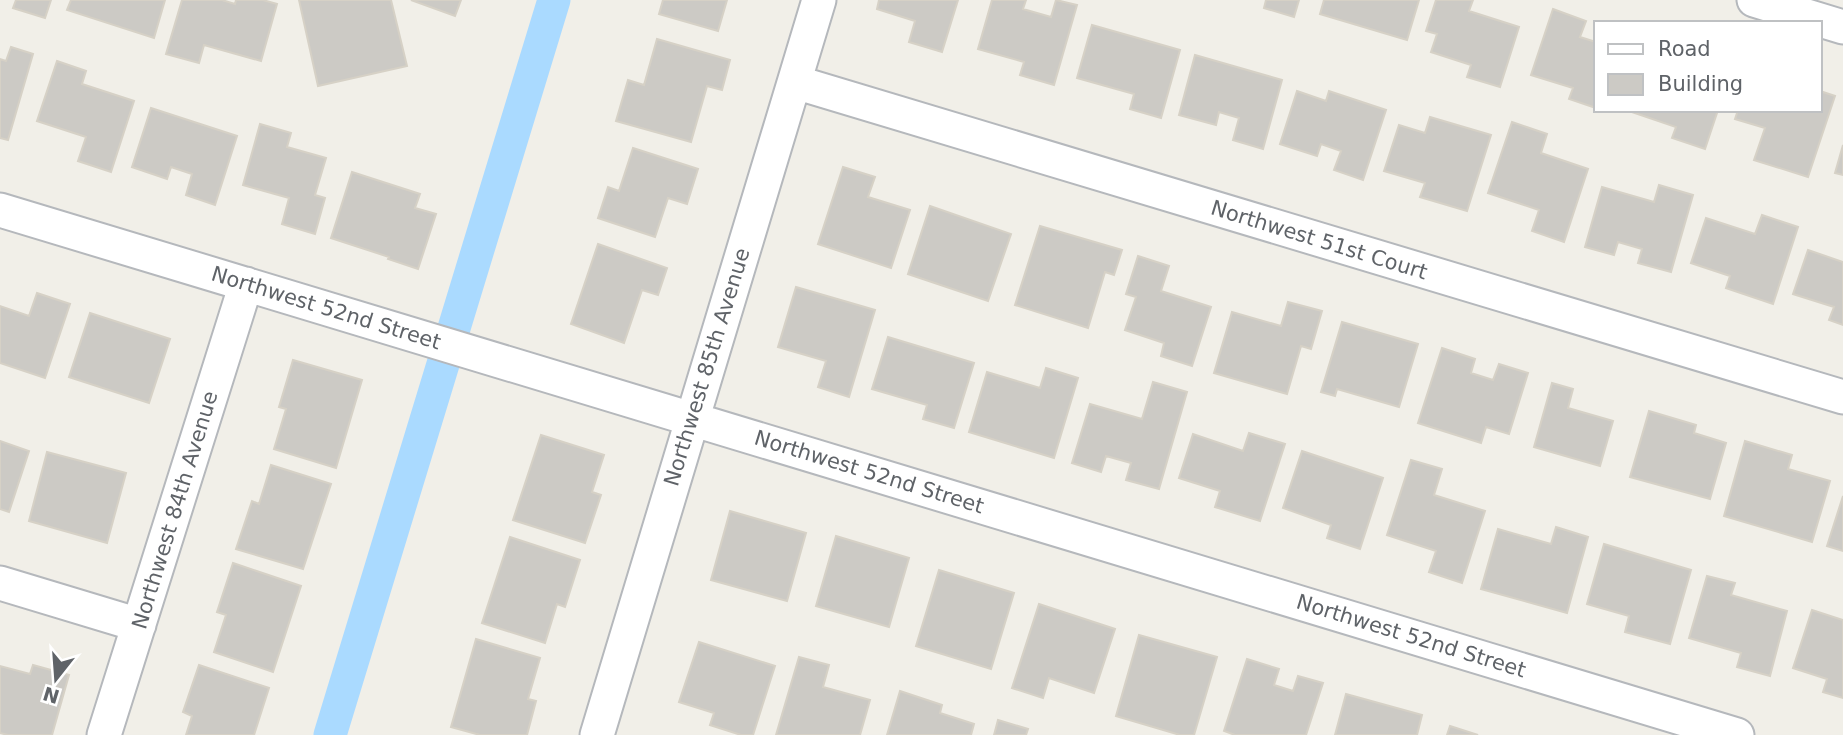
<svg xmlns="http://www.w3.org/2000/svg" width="1843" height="735" viewBox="0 0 1843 735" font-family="'DejaVu Sans',sans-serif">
<rect width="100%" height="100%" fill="#f1efe8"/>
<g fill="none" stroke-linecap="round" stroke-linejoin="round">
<!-- canal -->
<path stroke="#aadaff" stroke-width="33" d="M330,735L554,0"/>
</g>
<!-- building -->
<path fill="#cccac5" stroke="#d6d1c6" stroke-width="2" d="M16,0H51L45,18L13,8Z
M71,0H165L154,38L67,10Z
M182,0H222L235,4L236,0H263L277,4L261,61L204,45L199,63L166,54Z
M299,0H391L407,66L318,86Z
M411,0H461L455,16Z
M663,0H727L718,31L659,14Z
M879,0H958L942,52L909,42L915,21L877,9Z
M992,0H1026L1023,9L1051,17L1056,0L1077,5L1054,85L1020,75L1024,62L978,49Z
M1266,0H1299L1294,17L1264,8Z
M1324,0H1419L1407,40L1320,14Z
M1436,0H1473L1469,11L1519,27L1500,87L1467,77L1471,65L1431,52L1437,34L1426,31Z
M1553,9L1586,21L1580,37L1596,42V108L1569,99L1573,88L1531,75Z
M1092,25L1180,50L1161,118L1130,109L1134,94L1077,78Z
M657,39L730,60L722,90L707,86L691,142L616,121L628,80L644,85Z
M11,47L33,54L8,140L0,138V59L6,61Z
M1195,55L1282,80L1263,149L1233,140L1239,118L1219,112L1216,125L1179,115Z
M57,61L86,71L82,84L134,101L111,172L78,161L86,137L37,121Z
M1297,91L1326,101L1329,91L1386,110L1363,180L1334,170L1341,151L1321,144L1317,156L1280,144Z
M1820,91L1835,96L1808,177L1754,160L1765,128L1735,119L1738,110H1820Z
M151,108L237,136L215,205L186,195L192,174L171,167L167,179L132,167Z
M1626,110H1718L1705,149L1672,138L1676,127Z
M1430,117L1491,135L1467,211L1420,197L1425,183L1384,171L1399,125L1425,133Z
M1512,122L1547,134L1541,153L1588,169L1564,242L1532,231L1539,210L1488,193Z
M260,124L291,133L287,147L326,158L315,195L325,198L315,234L282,224L289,198L243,185Z
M1843,145V175L1835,173Z
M633,148L698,169L687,204L668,198L655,237L598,218L608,187L619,191Z
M843,167L875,177L868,197L910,210L891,268L818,244Z
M352,172L420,194L415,208L436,214L418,269L388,259L389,257L331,238Z
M1659,185L1693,195L1671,272L1638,263L1642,249L1618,242L1614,255L1585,247L1602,187L1654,202Z
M930,206L1011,234L988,301L908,274Z
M1762,215L1798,227L1773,304L1726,288L1730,276L1691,263L1706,218L1755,234Z
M1040,226L1122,250L1114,275L1105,272L1088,328L1015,305Z
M598,244L667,268L658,295L642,290L624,343L571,324Z
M1808,250L1843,262V325L1829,320L1834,307L1793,294Z
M1138,256L1169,266L1161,291L1211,307L1192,366L1161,356L1164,343L1125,330L1136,297L1126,294Z
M796,287L875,310L849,397L818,387L826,361L778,347Z
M37,293L70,304L45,378L0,363V306L29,316Z
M1288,302L1322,311L1311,349L1301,346L1287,394L1214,373L1232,312L1281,326Z
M90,313L170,339L149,403L69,377Z
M1342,322L1418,344L1399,407L1337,389L1335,396L1321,392Z
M888,337L974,363L954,428L923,419L927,405L872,389Z
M1442,348L1475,359L1471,373L1493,380L1499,364L1528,373L1509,434L1486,427L1481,443L1418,423Z
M293,360L362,380L336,468L274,449L286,409L279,407Z
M1046,368L1078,378L1054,458L969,432L987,372L1040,388Z
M1153,382L1187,392L1159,489L1126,480L1131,463L1106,456L1101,472L1072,463L1090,404L1142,419Z
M1552,383L1573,389L1568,408L1613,421L1600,466L1534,447Z
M1649,411L1696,425L1694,433L1726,443L1710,499L1630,477Z
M1249,433L1285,444L1260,521L1215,507L1220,491L1179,478L1193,434L1243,451Z
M541,435L604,455L592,492L601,495L585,543L513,520Z
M0,441L29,451L9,512L0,509Z
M1745,441L1792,455L1788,469L1830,481L1812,542L1724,516Z
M1302,451L1383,478L1360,549L1327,538L1331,525L1283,508Z
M47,452L126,473L107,543L29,521Z
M1411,460L1442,469L1434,495L1485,511L1462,583L1429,572L1436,551L1387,535Z
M271,465L331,484L303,569L236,549L252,501L259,504Z
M1843,496V551L1827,546Z
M730,511L806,533L787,601L711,580Z
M1556,527L1588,537L1567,613L1481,589L1498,529L1551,544Z
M836,536L909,558L889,627L816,606Z
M510,537L580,560L565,607L557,604L545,643L482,623Z
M1604,544L1691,570L1670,644L1625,632L1629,616L1587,604Z
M233,563L301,586L273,672L214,652L226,615L217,612Z
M939,570L1014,593L991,669L916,646Z
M1707,576L1735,583L1731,595L1787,611L1770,676L1737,667L1741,653L1689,638Z
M1039,604L1115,629L1094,693L1049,678L1043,698L1012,688Z
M1812,610L1843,620V698L1823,692L1827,679L1793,668Z
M1139,635L1217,657L1194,735H1180L1116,716Z
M476,639L540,658L528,699L536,701L527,735H480L451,727Z
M699,642L775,666L753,735H741L710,725L714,713L679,702Z
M799,657L829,665L823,687L870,700L860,735H776Z
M1247,659L1279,669L1274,685L1293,691L1298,676L1323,683L1306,735H1235L1224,731Z
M33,665L69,675L52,735H8L0,733V666L30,674Z
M199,665L269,688L254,735H186L192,716L183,712Z
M900,691L942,705L940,713L974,724L971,735H887Z
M1346,694L1422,715L1417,735H1335Z
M998,720L1028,729L1026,735H994Z
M1450,726L1478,735H1447Z"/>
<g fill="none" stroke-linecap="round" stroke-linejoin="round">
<defs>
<path id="minor" d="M1754,0L1843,27
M795,82L1843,397
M0,210L1737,735
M0,583L139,625
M104,735L246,284
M597,735L819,0"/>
</defs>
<!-- minor casing -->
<use href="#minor" stroke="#b5b8bc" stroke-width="37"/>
<!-- minor -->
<use href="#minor" stroke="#fff" stroke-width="33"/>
</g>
<g text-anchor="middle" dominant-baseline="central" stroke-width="7" stroke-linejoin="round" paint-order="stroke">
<!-- street labels -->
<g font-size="21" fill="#5f6368" stroke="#fff">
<text transform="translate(1319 240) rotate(17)">Northwest 51st Court</text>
<text transform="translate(326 308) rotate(17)">Northwest 52nd Street</text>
<text transform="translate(707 367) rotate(-73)">Northwest 85th Avenue</text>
<text transform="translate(869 472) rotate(17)">Northwest 52nd Street</text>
<text transform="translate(175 510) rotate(-73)">Northwest 84th Avenue</text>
<text transform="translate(1411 636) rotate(17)">Northwest 52nd Street</text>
</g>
</g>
<!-- legend -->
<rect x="1594" y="21" width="228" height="91" fill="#ffffff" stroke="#bfc1c3" stroke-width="2"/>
<rect x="1608" y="44" width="35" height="10" fill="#ffffff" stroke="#bfc1c3" stroke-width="2"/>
<text x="1658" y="56" font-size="21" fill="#5f6368">Road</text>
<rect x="1608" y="74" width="35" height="21" fill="#cccac5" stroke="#bfc1c3" stroke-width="2"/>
<text x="1658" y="91" font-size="21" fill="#5f6368">Building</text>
<!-- north arrow -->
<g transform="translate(56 679) rotate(197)" stroke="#ffffff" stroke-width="5" paint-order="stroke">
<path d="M0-5L12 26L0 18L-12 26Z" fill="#5f6368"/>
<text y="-10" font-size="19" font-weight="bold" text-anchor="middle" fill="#5f6368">N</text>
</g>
</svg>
